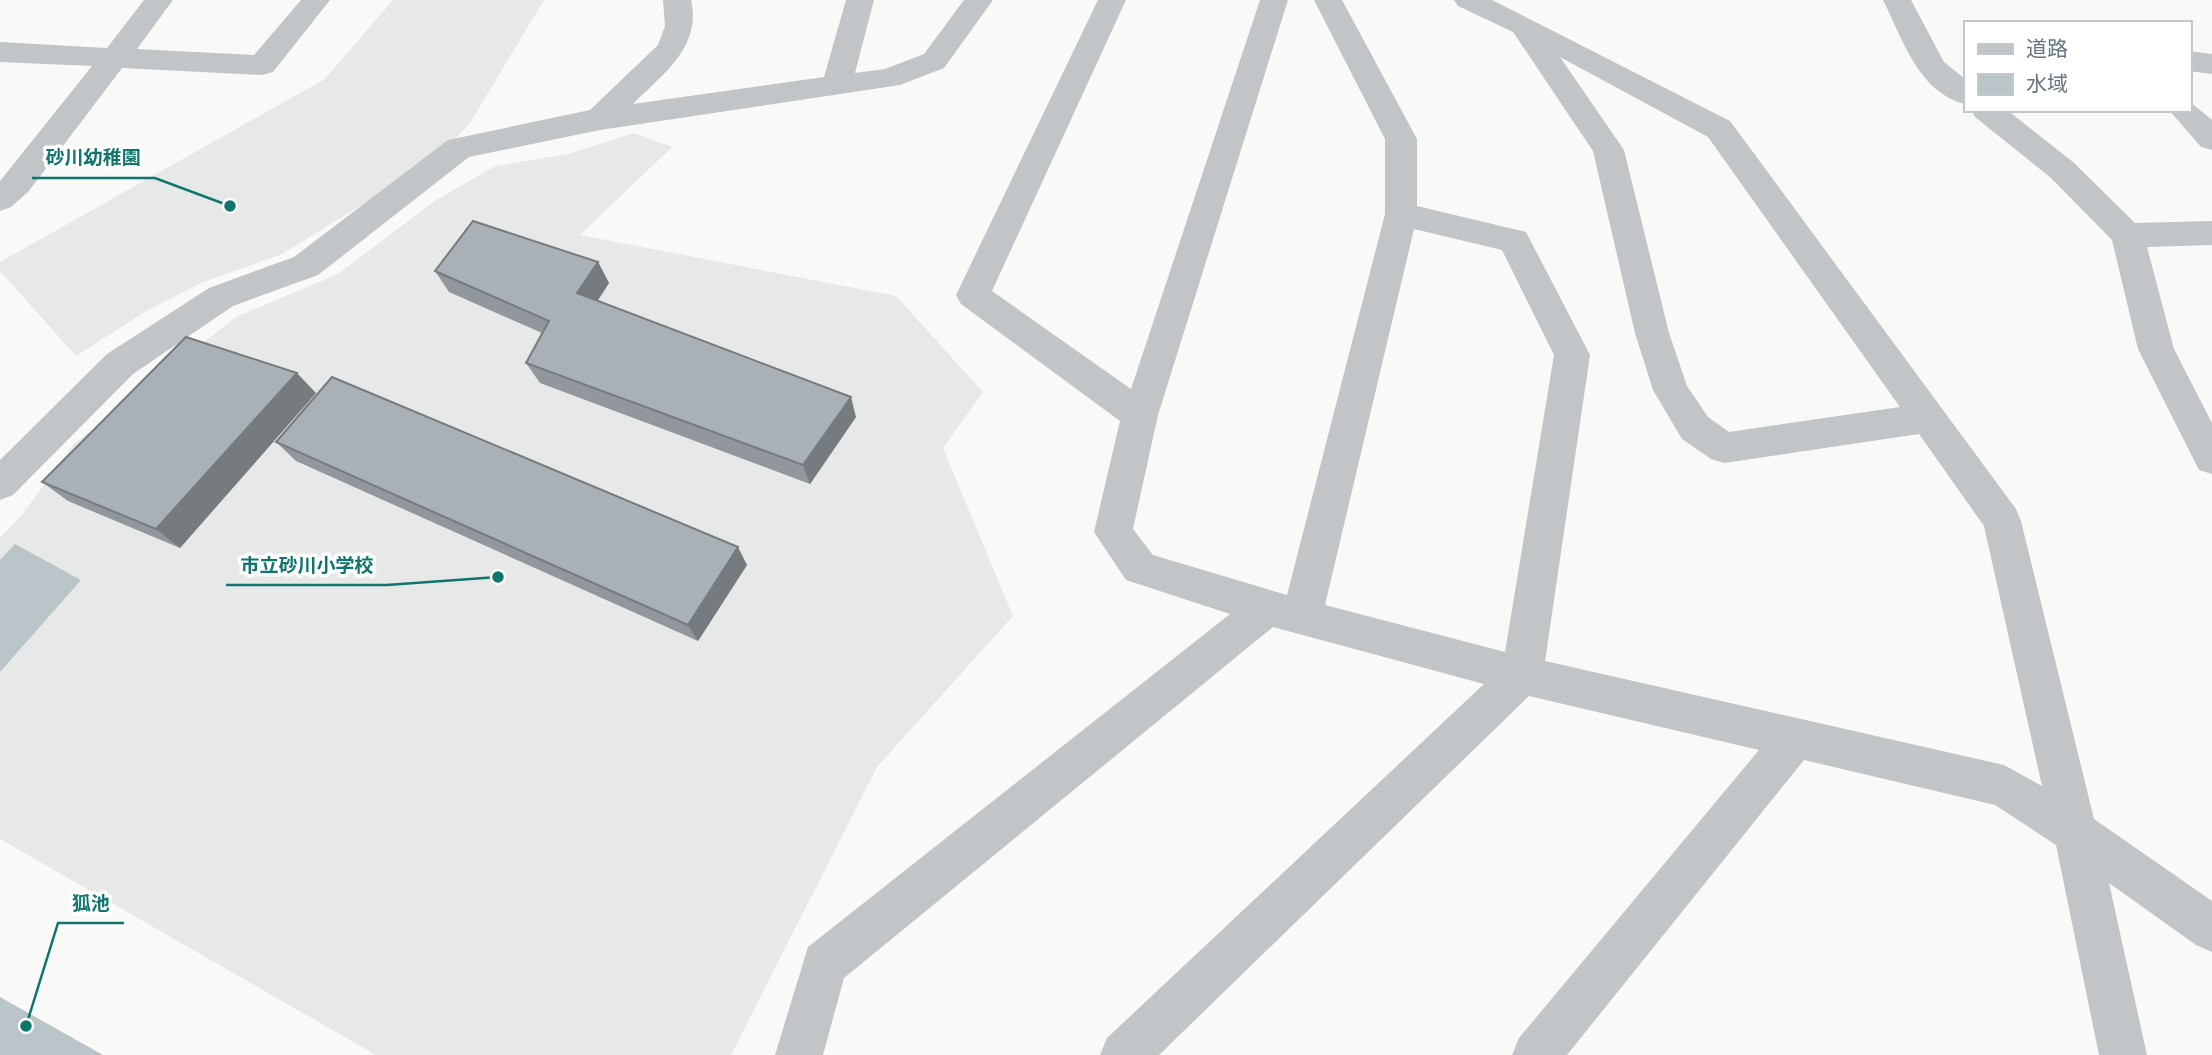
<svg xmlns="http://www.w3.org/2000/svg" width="2212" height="1055" viewBox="0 0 2212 1055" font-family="'PT Sans Narrow','Noto Sans JP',sans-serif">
<rect width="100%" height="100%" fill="#f9f9f8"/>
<!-- built -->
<path fill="#e7e8e8" d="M393,0H544L470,123L438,158L282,254L201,283L148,310L76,356L0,271V262L325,79Z
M634,133L672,147L580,235L896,296L983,392L943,448L1013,616L877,767L731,1055H376L0,839V538L22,515L73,445L236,317L338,274L436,200L496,166L568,154Z"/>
<!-- water -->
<path fill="#bac5c9" d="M15,544L81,580L0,672V560Z
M0,997L103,1055H0Z"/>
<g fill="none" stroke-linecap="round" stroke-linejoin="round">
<!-- street -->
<path fill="#c1c5c8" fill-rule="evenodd" d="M144,0H173L137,49L254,55L301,0H330L273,72L262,75L122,68L28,192L11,207L0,211V181L92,66L0,62V42L107,48Z
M663,0H691C702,47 663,74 633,104L824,77L846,0H874L855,73L885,69L924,54L964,0H993L944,68L900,85L600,130L469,157L318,275L233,306L133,374L13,495L0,500V460L107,354L209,288L294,257L448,140L590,110L658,45L665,26Z
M1098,0H1126L992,291L1131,389L1260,0H1288L1158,415L1133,529L1153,555L1287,595L1385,214V139L1314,0H1342L1417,139V206L1526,232L1590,355L1545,661L2004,765L2042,786L1984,526L1919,434L1724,463L1711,459L1682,439L1653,390L1635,333L1593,151L1513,32L1458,6L1454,0H1492L1730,121L2016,509L2021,521L2094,819L2212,901V952L2196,945L2109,883L2147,1055H2099L2056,845L1995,805L1804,760L1567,1055H1512L1519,1038L1759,750L1529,696L1159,1055H1100L1107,1038L1484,684L1273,627L844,978L823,1055H775L808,947L1230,614L1126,580L1094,532L1120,421L961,304L956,295ZM1560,57L1708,137L1900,407L1729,432L1708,417L1687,386L1669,333L1624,150ZM1414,229L1502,250L1554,355L1505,652L1325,605Z
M1883,0H1911L1944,62L1965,79V104C1919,93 1902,38 1883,0Z
M2189,51L2212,54V74L2189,71Z
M2189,101L2212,120V150L2201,147L2169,110H2189Z
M1971,110H2007L2073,162L2135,223L2212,221V245L2147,247L2174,349L2212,423V474L2199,470L2138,349L2112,240L2051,178L1975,117Z"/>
</g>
<!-- wall -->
<path fill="#91979d" d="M598,262L609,283L598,300L856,417L810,484L540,383L526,363L542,333L449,292L435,271Z
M316,393L180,548L68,501L42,482Z
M276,442L747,565L698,641L296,461Z"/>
<!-- shaded-wall -->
<path fill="#767b7f" d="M598,262L609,283L589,314L577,293Z
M297,373L316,393L180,548L156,529Z
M851,397L856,417L810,484L803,465Z
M738,547L747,565L698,641L688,625Z"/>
<!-- building -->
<path fill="#a9b0b6" stroke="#767b7f" stroke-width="2" d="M473,221L598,262L577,293L851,397L803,465L526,363L549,321L435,271Z
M186,337L297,373L156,529L42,482Z
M332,377L738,547L688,625L276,442Z"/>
<!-- callouts -->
<path fill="none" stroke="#0f766e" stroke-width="2.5" d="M230 206L155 178H32M498 577L387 585H226M26 1026L58 923H124"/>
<g fill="#0f766e" stroke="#fff" stroke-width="2.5">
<circle cx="230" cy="206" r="7"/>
<circle cx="498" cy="577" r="7"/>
<circle cx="26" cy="1026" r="7"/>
</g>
<g font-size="19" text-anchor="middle" font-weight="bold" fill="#0f766e" stroke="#fff" stroke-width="7" stroke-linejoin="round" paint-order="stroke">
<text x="93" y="164">砂川幼稚園</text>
<text x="307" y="572">市立砂川小学校</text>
<text x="91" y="910">狐池</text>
</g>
<!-- legend -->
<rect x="1964" y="21" width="228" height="91" fill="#ffffff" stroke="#c2c8cc" stroke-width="2"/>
<rect x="1978" y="44" width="35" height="10" fill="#c1c5c8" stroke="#c2c8cc" stroke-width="2"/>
<text x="2026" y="56" font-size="21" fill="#667680">道路</text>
<rect x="1978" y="74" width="35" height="21" fill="#bac5c9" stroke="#c2c8cc" stroke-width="2"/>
<text x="2026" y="91" font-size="21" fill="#667680">水域</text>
</svg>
